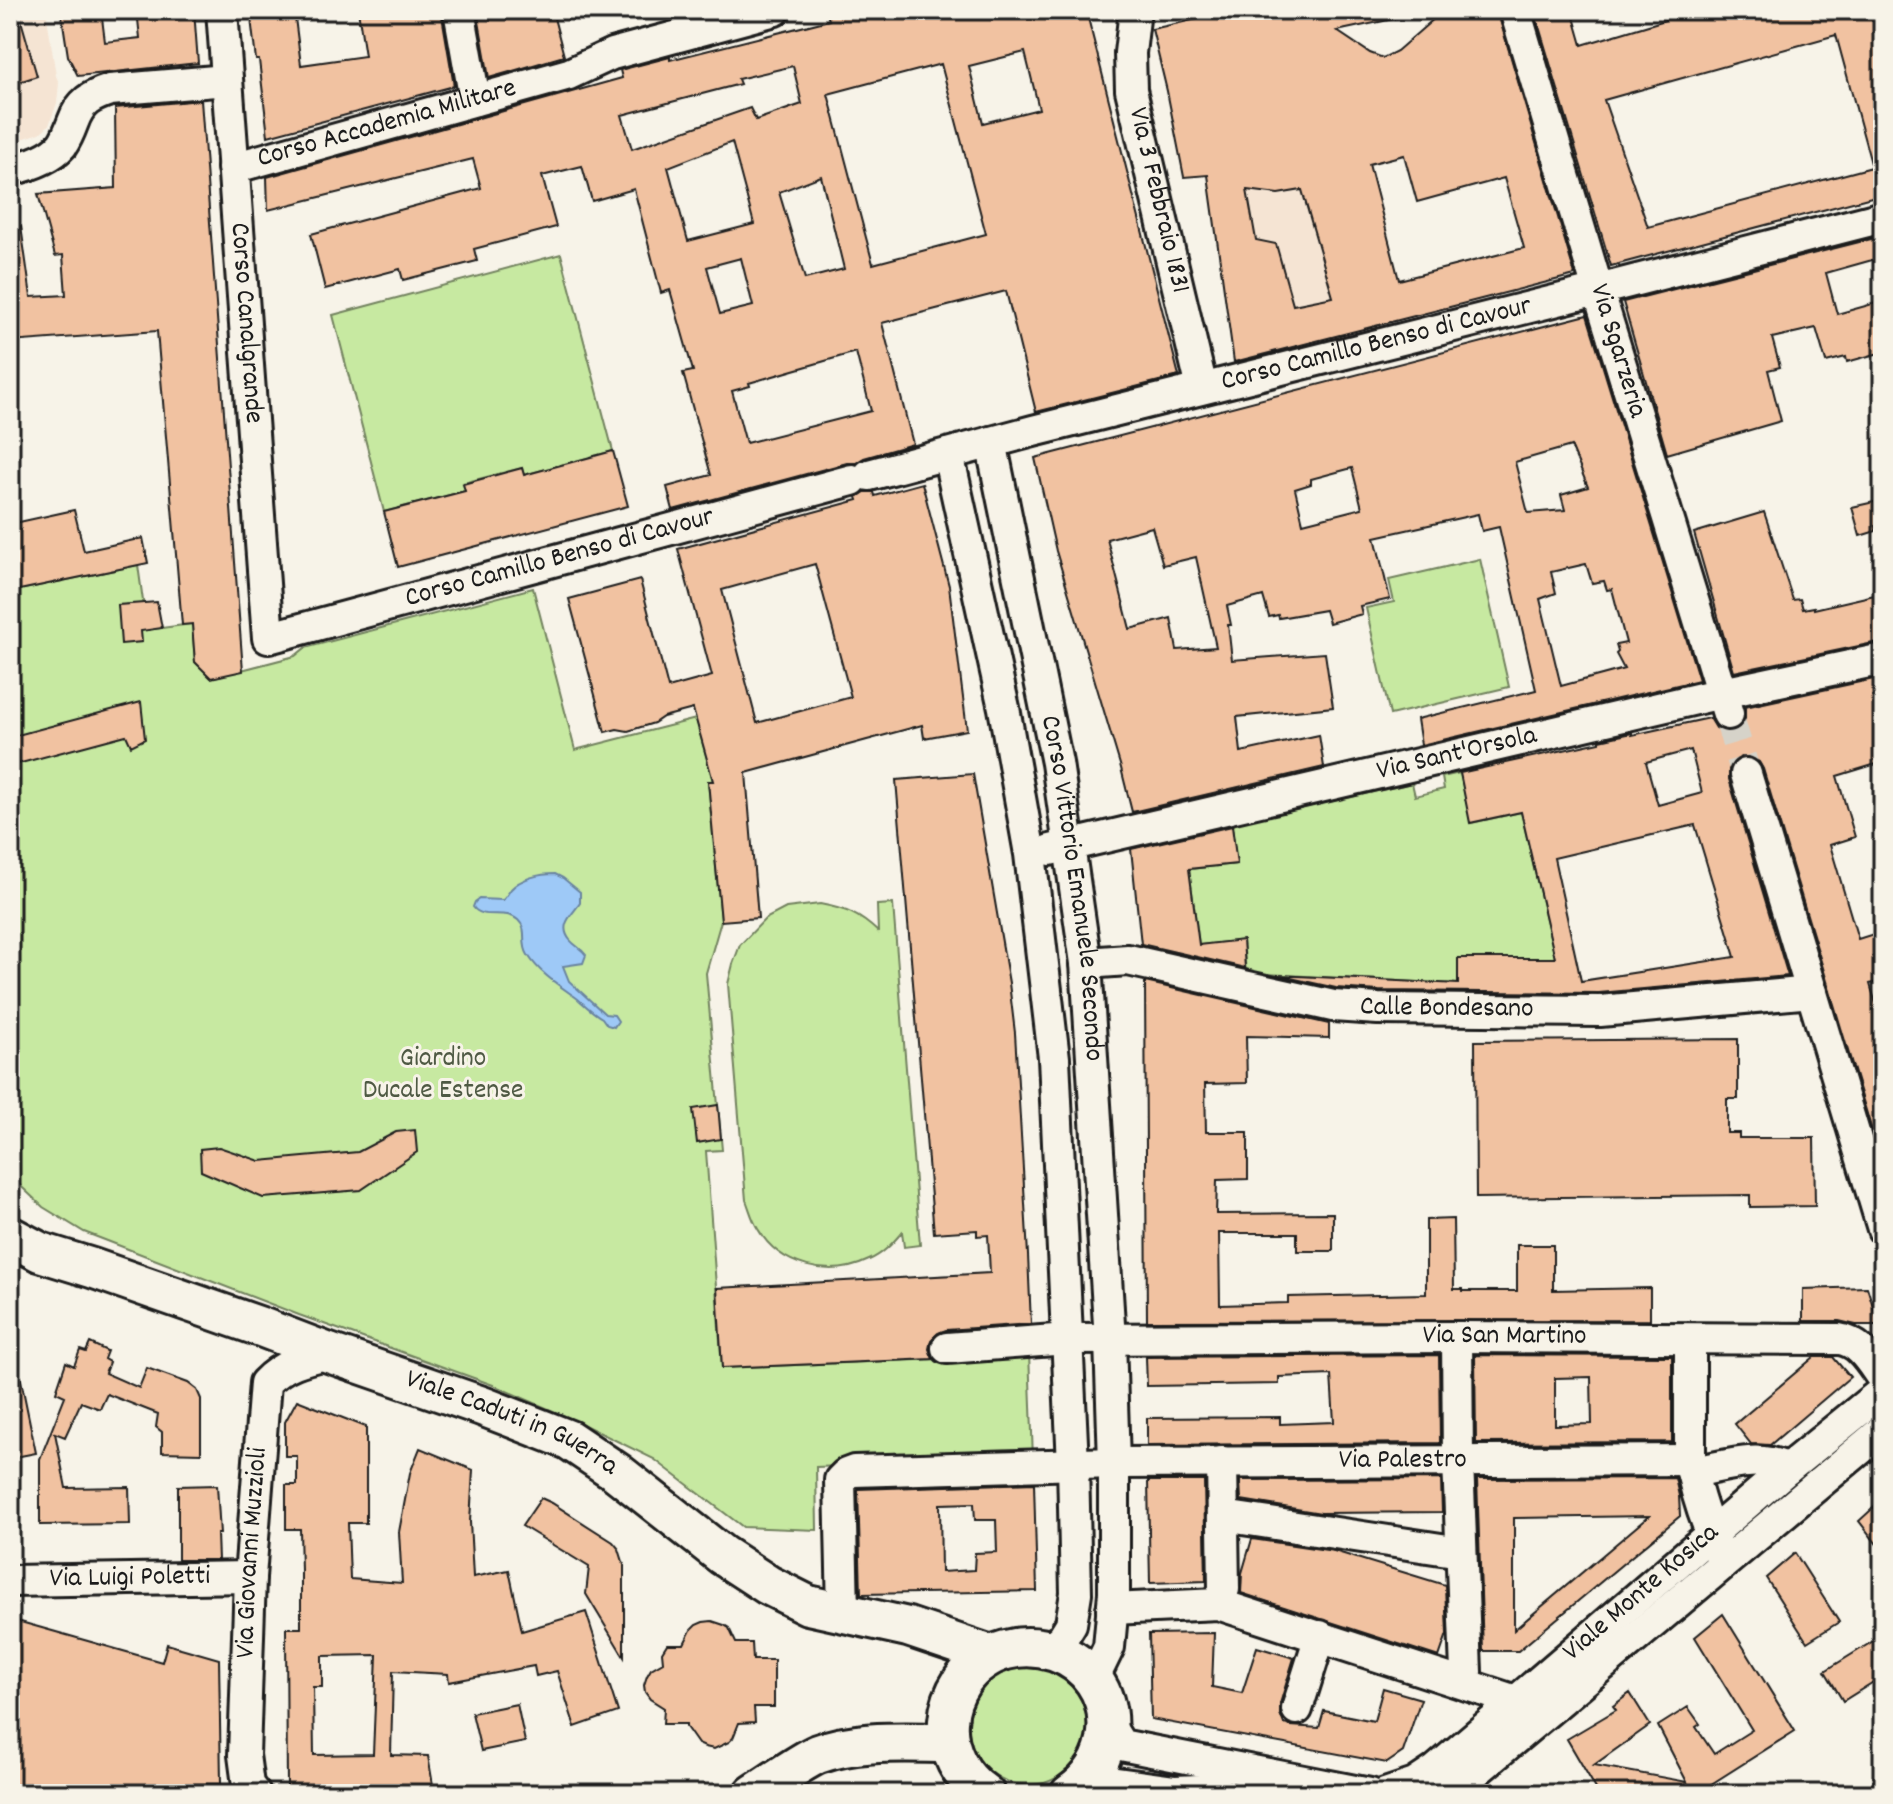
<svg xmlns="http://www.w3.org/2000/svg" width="1893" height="1804" viewBox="0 0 1893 1804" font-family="Dekko,sans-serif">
<rect width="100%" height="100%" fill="#f7f3e8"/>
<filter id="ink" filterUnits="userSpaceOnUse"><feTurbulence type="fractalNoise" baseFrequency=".0125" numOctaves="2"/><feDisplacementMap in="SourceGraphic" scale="16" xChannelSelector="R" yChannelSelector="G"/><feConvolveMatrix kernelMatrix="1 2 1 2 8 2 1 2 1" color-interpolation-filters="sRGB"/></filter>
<g filter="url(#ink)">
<!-- built -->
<path fill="#f5e4d3" d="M10,10H46L56,76L59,83L57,103L49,125L40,133L10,143Z
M1208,175L1300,182L1339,316L1360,311L1365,330L1235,365Z"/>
<!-- green -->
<path fill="#c7e9a1" stroke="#72825e" stroke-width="2" d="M561,254L613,451L524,475L522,468L463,483L465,491L384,512L333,315Z
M1480,559L1509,687L1390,715L1366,608L1394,602L1389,580Z
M138,565L147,630L192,624L195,662L211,678L295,656L305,648L533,588L575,750L696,719L713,781L708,782L721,921L706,973L722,1150L706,1151L722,1368L941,1359L1029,1352L1033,1459L816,1467L817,1530L743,1527L654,1459L574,1420L493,1385L299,1315L84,1232L43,1207L10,1176V592Z
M1460,773L1471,823L1521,812L1555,958H1458V984L1246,973L1243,940L1199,945L1189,869L1236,864L1232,824L1412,783L1415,796L1444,789L1442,777Z
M820,904C846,909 859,914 878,932L877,905L893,904L920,1245L904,1247L902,1232C892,1244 883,1254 869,1260C830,1279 780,1267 758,1229C752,1220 750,1210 746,1200L728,984L733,964L740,945L765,919L786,908Z
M969 1726a59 59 0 1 1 118 0a59 59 0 1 1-118 0Z"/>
<!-- water -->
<path fill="#9ec9f7" stroke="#6a849f" stroke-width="2" d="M555,874L563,878L580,892V903C572,915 558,925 570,940C575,946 581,948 586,955L583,963L563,966L569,981L605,1014L614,1015L618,1021L614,1027L607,1025L602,1018C593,1013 586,1006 578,999C560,986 540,974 528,955C520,943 529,930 518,920C505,908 483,921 473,907L475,902L479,899L503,900C506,897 508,893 511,889C521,878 540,874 555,874Z"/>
<!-- building -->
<path fill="#f1c2a1" stroke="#1c1c1c" stroke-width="2" fill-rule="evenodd" d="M10,10H18L37,76L10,85Z
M61,10H101L105,42L140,38L137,10H194L198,63L78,76L68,56Z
M250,10H294L301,65L365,56L358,10H441L454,86L268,136L259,60H256Z
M477,10H552L564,56L489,78Z
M826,10H1086L1179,376L1036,412L1006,291L882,323L913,444L864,458L856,463H847L673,510L667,487L711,475L683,373L693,371L670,290L661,293L634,189L592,201L582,166L542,176L556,227L474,249L477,261L403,280L400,269L325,289L311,234L481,188L473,159L268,210L267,177L622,78L620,70L670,57V60L829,20ZM1025,52L1039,109L983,123L969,66ZM941,64L986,234L873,264L828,94ZM793,66L802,104L756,120L750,108L632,149L622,115L740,84L738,79ZM732,142L754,224L688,241L668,167ZM821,176L844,269L805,279L779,192ZM741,258L753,306L720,314L707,267ZM856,352L871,411L746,443L732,391L750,386L749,383Z
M1201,10H1397L1398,18L1337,31L1370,53L1383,58L1397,51L1444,10H1497L1575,275L1234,362L1208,175L1184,177L1167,91L1152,29L1202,18ZM1404,155L1417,202L1504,178L1524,248L1399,280L1369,164ZM1247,190L1278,194L1302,190L1333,297L1293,305L1276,244L1256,240Z
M1534,10H1572L1582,45L1665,20L1663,10H1883V194L1611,266ZM1836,35L1872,167L1648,227L1604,100Z
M201,100L243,671L211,678L195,662L192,624L182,625L157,331L10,342V227L21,226L31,297L66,295L63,255L55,256L38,194L116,188L115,108Z
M1883,236V257L1826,273L1837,314L1883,301V352L1847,362L1846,357L1826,362L1816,328L1772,338L1780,367L1768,370L1781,421L1667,454L1623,302Z
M1587,315L1699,680L1421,745L1417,719L1536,690L1499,527L1482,531L1478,514L1375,537L1390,599L1360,606L1362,614L1329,623L1325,610L1279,618L1278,615L1269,617L1263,596L1227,606L1231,625H1228L1232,660L1325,653L1333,707L1237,717L1241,752L1319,735L1324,767L1132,812L1121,768L1056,551L1035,458ZM1571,446L1588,487L1561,495L1565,510L1528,513L1515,462ZM1352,468L1362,508L1303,523L1295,489L1311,484V479ZM1152,527L1163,565L1196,557L1216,647L1177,650L1171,618L1130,629L1107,539ZM1586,564L1592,583L1604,581L1607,590L1612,589L1626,643L1616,645L1618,652L1616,654L1624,669L1561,686L1540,599L1556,593L1551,572Z
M613,451L628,506L398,567L384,512L465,491L463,484L522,468L524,475Z
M922,483L949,586L967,730L924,738L922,725L746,773L758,918L721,921L708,781H713L693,709L663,717L654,723L628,731L617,729L605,732L569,599L640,580L668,688L712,676L678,549L858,500L857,497L865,492H874L875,496ZM815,564L851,697L757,723L722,590Z
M1883,500V523L1875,525L1876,531L1860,536L1852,507Z
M74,510L84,551L143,538L148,563L10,592V524Z
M1764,512L1793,600L1800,599L1803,609L1814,607V609L1883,593V641L1734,672L1694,533Z
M157,602L162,628L141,631L142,642L121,644L118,605Z
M1883,677V762L1837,776L1855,837L1830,845L1858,939L1883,931V980L1870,984L1883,1027V1167L1763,769L1759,762L1751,757H1742L1734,761L1729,769V779L1788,976L1599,993L1379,991L1336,988L1277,975L1458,984V958H1555L1521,812L1470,823L1460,773L1600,742V740L1632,733V735L1710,718L1716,728L1725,732L1732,731L1741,727L1745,719V707ZM1691,750L1702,793L1658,805L1646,762ZM1695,825L1735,957L1581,981L1554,858Z
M141,702L145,739L131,746L126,735L10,766V737Z
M973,774L1009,983L1015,1033L1028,1255L1031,1324L946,1330L938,1333L931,1340L929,1349L933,1359L722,1368L717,1288L990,1273L988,1235L977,1236V1230L934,1233L896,780Z
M1232,826L1237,864L1189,869L1199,945L1243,940L1245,968L1141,944L1131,849Z
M1145,982L1329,1024V1038L1246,1036L1247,1083L1205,1084L1206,1132H1248V1179L1217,1180L1216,1214L1333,1213V1251H1297V1233H1219L1220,1305L1288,1303V1297L1426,1294V1220L1453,1219L1454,1289H1463V1291H1517V1245H1553V1290L1650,1288V1320L1147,1321Z
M1738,1039V1099H1727V1133H1739V1138H1814L1815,1206L1750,1207V1195L1476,1198L1475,1041Z
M718,1105L721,1139L697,1143L693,1109Z
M415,1130L417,1152L361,1190L263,1198L201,1171L200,1149L219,1147L260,1161L358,1152L396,1132Z
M1867,1287L1879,1325H1856L1839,1321H1803V1289Z
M90,1343L107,1351L104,1359L109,1362L105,1373L139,1388L147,1368L188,1383L197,1390L201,1399V1453L162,1452V1432L156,1427L158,1414L107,1394L100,1409L81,1402L65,1437L55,1433L66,1488L129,1487L130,1524L40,1525V1459L65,1396L56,1392L66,1362L74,1366L80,1350L86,1352Z
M1439,1355L1440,1443L1147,1445V1418L1280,1417V1424L1334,1422L1331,1375L1279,1377V1384L1147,1386L1146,1357Z
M1475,1355L1672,1356V1442L1476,1443ZM1591,1377L1592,1424L1555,1425V1378Z
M1814,1357H1833L1850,1377L1770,1445L1751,1444L1735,1424Z
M10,1365H18L36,1453L10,1458Z
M297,1400L366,1427V1523H348L350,1579L402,1583L399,1532L410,1473L420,1448L473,1470L470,1522L473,1577L509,1570L522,1631L586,1612L618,1712L575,1727L557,1671L536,1676L534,1666L449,1682L448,1674L393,1671L391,1755L428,1756L433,1785L287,1788L286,1628H301V1571L300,1529H286V1485H297V1456H285V1422ZM377,1655L373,1754L314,1755L313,1687H322V1656Z
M1675,1478L1679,1496L1680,1516L1518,1651H1483L1477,1479ZM1649,1516L1514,1630V1518Z
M1441,1479L1442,1512L1321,1513L1241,1500L1240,1480Z
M1148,1481H1204L1206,1581L1150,1583Z
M1034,1483L1037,1591L861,1594L858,1489ZM974,1503L975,1520H996L997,1552L975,1553L974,1570L941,1572L940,1504Z
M217,1485L220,1534H217L218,1560H178V1486Z
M541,1498L552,1503L613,1542L619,1549L624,1565V1657L586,1594L589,1567L522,1526Z
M1883,1499V1552L1859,1521Z
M1252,1539L1334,1551L1445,1585L1447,1634L1439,1657L1241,1593L1242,1573Z
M1795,1553L1839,1622L1807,1642L1766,1578Z
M1723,1614L1795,1731L1705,1788L1704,1794H1599L1567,1739L1616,1710L1613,1706L1630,1693L1650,1725L1594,1765L1687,1782L1658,1726L1688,1707L1700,1724L1696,1727L1714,1754L1752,1730L1695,1637Z
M10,1619L162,1662L167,1644L219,1659L221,1784L10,1787Z
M712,1621L724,1625L729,1628L736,1643H752L753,1660H774V1707H754L755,1722L739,1723L733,1738L729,1742L714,1749L705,1747L698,1744L686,1727V1724H663L664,1708L650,1699L645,1692L644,1685L647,1676L651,1669L663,1662L662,1652L667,1644H684L691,1630L696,1625L703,1622Z
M1214,1633L1212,1687L1242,1693L1257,1647L1294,1658L1280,1704V1714L1284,1724L1291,1726L1319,1728L1324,1711L1374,1721L1383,1688L1421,1699L1403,1752L1387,1763L1151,1719L1149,1634Z
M1883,1635V1676L1843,1701L1825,1671Z
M517,1704L525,1742L481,1751L472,1713Z"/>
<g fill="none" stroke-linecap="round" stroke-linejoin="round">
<!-- minor-tunnel -->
<path stroke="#d6d3c9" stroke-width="30" stroke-dasharray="30 15" stroke-linecap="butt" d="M1728,714L1746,774"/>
<defs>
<g id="minor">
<path id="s1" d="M222,10L268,638L852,480"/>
<path d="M459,10L475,100"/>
<path id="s2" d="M1135,10L1130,53L1131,90L1202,388"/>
<path id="s3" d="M1515,10L1598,290L1728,714"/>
<path id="s4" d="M233,168L569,74L612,54L775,10"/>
<path d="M10,170C27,166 50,159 62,145C67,138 70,130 73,122C80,102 91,96 110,90L227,80"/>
<path id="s5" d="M991,442L1057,763L1086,963L1110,1340L1114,1463V1593L1109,1647L1093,1680"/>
<path d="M948,454L1004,708L1030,854L1054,1058L1073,1464L1076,1593L1071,1624L1063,1637L1050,1649"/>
<path id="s6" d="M869,475L1033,431L1598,290L1883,217"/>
<path d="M1746,774L1883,1229"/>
<path id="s7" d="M1050,850L1722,693L1883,659"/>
<path id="s8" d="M1086,963L1128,960L1333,1006L1378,1009L1600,1011L1812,992"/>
<path d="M1457,1337L1458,1460L1466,1672"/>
<path d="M1690,1339V1460C1695,1492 1705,1520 1718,1550"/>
<path id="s9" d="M947,1348L1068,1339L1457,1337L1839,1339C1861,1342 1871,1363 1883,1379"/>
<path d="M1692,1472C1723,1467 1758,1453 1787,1469"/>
<path d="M1223,1516L1461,1552"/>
<path id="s10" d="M10,1581L250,1577"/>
<path d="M1218,1604L1224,1589L1222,1462"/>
<path d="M1112,1609L1218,1604L1516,1701"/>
<path id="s11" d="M843,1612L840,1480L846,1474L854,1471L1114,1463L1690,1460"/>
<path d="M1297,1709L1320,1636"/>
<path d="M1108,1724L1121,1745L1370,1794"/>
<path d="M1088,1779L1175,1791L1200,1790L1220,1794"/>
<path id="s12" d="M255,1794L248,1785L244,1755L250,1577L265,1383C283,1364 304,1359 329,1353"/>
<path id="s13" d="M1385,1794L1415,1784L1436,1770L1787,1469L1883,1391"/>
<path d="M1449,1794L1883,1430"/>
</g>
<g id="major">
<path id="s14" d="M10,1236L40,1252L92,1268L261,1327L329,1353L482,1406L569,1440L618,1473L722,1555L768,1585L808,1605L908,1627L991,1655"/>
<path d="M754,1794C772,1783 800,1762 818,1754C859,1739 906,1743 949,1743"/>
<path d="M985,1794C961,1778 946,1750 948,1721C949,1706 954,1693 962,1681C1009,1616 1115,1651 1107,1733C1105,1758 1091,1780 1070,1794"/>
</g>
</defs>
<!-- minor casing -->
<use href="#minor" stroke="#1c1c1c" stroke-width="36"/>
<!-- major casing -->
<use href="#major" stroke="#1c1c1c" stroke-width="44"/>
<!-- minor -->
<use href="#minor" stroke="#f7f3e8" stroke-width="30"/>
<!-- major -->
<use href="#major" stroke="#f7f3e8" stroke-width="38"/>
</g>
</g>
<g text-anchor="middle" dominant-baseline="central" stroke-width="6" stroke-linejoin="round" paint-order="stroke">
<!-- street labels -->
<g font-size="28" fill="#1c1c1c" stroke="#f7f3e8">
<text stroke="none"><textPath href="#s4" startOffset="160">Corso Accademia Militare</textPath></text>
<text stroke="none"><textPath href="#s2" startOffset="194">Via 3 Febbraio 1831</textPath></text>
<text stroke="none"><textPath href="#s1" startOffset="314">Corso Canalgrande</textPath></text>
<text stroke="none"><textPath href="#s6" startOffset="524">Corso Camillo Benso di Cavour</textPath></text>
<text stroke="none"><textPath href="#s3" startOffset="356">Via Sgarzeria</textPath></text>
<text stroke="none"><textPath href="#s1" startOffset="932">Corso Camillo Benso di Cavour</textPath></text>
<text stroke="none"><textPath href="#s7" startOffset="418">Via Sant'Orsola</textPath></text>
<text stroke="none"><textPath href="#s5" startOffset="454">Corso Vittorio Emanuele Secondo</textPath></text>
<text stroke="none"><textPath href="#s8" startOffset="366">Calle Bondesano</textPath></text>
<text stroke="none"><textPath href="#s9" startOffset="558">Via San Martino</textPath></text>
<text stroke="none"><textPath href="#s14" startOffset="536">Viale Caduti in Guerra</textPath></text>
<text stroke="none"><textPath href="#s11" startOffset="698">Via Palestro</textPath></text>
<text stroke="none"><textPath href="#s12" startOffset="244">Via Giovanni Muzzioli</textPath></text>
<text stroke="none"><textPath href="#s10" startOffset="120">Via Luigi Poletti</textPath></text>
<text stroke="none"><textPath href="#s13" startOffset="328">Viale Monte Kosica</textPath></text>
</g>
<!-- park labels -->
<g font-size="28" fill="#4f5a44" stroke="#f7f3e8">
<text x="443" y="1060">Giardino<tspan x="443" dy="32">Ducale Estense</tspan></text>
</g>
</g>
<!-- margin -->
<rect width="1893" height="1804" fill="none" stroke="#f7f3e8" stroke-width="40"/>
<rect x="20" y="20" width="1853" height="1764" fill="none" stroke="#1c1c1c" stroke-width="3" filter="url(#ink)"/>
</svg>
